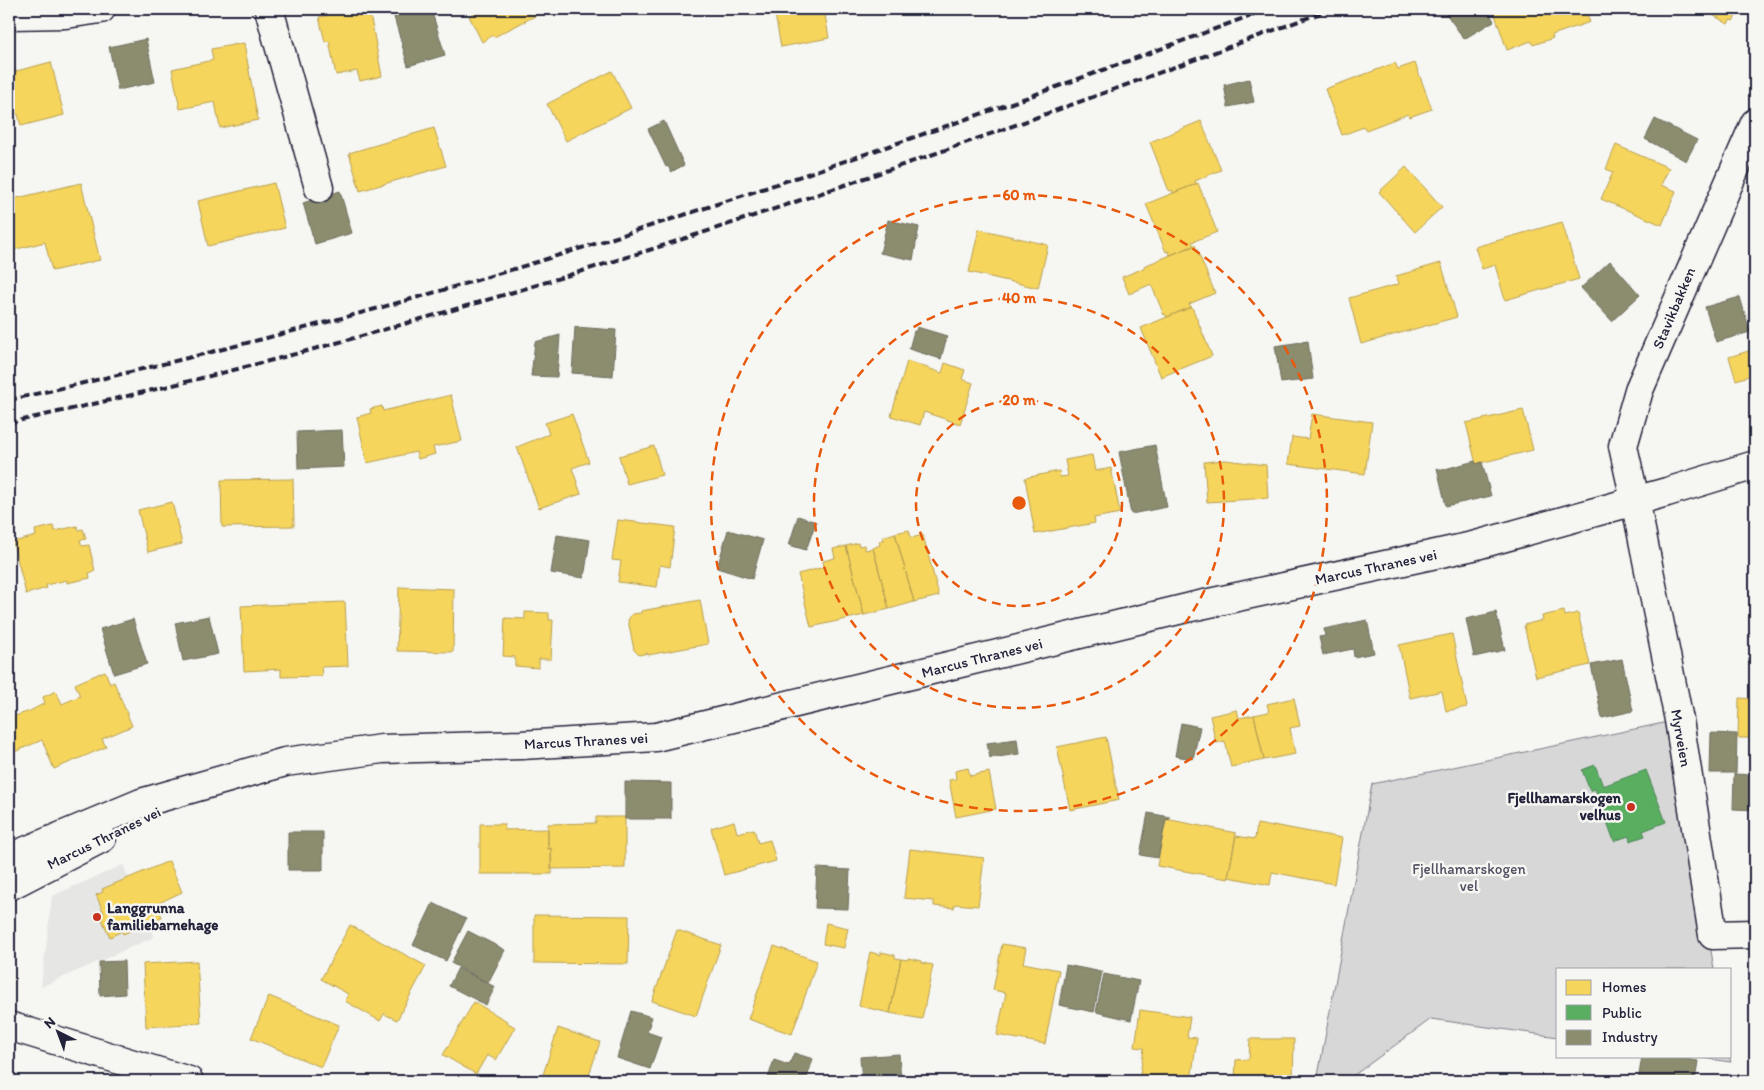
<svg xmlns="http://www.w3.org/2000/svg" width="1764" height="1090" viewBox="0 0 1764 1090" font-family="Itim,sans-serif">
<rect width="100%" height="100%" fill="#f6f6f2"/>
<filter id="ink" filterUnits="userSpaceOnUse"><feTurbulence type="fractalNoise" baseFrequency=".02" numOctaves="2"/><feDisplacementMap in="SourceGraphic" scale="10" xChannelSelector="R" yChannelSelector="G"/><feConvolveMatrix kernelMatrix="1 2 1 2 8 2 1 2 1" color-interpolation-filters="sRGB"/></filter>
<g filter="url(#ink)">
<!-- built -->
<path fill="#e6e6e4" d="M123,865L154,937L41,987L52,896Z"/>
<!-- green -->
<path fill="#d7d7d7" stroke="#7c7c89" d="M1673,721L1714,969H1558V1037L1431,1019L1346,1081H1317L1372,784Z
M1691,1056H1729L1731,1062H1730Z"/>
<!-- homes -->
<path fill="#f6d55c" stroke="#b69f52" d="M332,9H369L382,76L360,81L357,71L336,75L329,41L325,42L319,17L333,14Z
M480,9H534L537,15L494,37L493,35L482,42L469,16L481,10Z
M774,9H824L829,38L781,47Z
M1493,9H1585L1590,22L1552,35L1553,38L1533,45L1531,41L1507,50Z
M1710,9H1740L1733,21L1730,20L1728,24L1708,12Z
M244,43L258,120L220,128L215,102L180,109L172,69L213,60L211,49Z
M51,62L64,115L21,126L18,114L9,116V73Z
M1395,63L1398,69L1415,63L1432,109L1409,117L1408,114L1366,130L1364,127L1342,135L1325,89Z
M612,71L631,108L566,141L547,104Z
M1201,121L1221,170L1195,181L1196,184L1173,193L1172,190L1169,191L1150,142Z
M434,128L446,166L360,191L349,153Z
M1616,145L1669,168L1661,185L1676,191L1662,225L1601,199L1613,172L1606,169Z
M1406,167L1442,207L1415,232L1379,192Z
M81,183L100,260L52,271L45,242L9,251V200Z
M274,183L285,228L208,246L198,201Z
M1198,183L1217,232L1192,242L1194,246L1170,255L1169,251L1166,252L1146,204Z
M1562,222L1579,279L1505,300L1495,265L1482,269L1475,247Z
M979,229L1048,245L1038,288L969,272Z
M1195,245L1215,293L1189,304L1191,307L1167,317L1165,314L1164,315L1151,284L1129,294L1122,277L1144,268V266Z
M1441,263L1457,317L1361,344L1349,298L1399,284L1396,276Z
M1191,307H1192L1212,356L1161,377L1141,328Z
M1755,349V374L1736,380L1729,357Z
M907,361L942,373L945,363L965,370L962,379L973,383L960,424L924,412L920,425L891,416Z
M451,395L462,441L433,447L435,454L418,459L416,452L367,463L357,417L371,413L370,409L382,406L383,411Z
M1523,410L1533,450L1476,464L1466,423Z
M572,414L589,462L572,468L581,494L539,508L517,447L549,434L545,423Z
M1312,414L1372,422L1365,474L1288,464L1292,437L1308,439Z
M654,446L662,475L627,484L619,456Z
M1092,455L1095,471L1111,468L1120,513L1094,518L1095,523L1035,534L1025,478L1059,471L1060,477L1068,476L1065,460Z
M1225,460L1266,465L1268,498L1207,502L1204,462Z
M293,479L294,526L222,527L221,480Z
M172,502L182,544L148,552L138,510Z
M618,520L675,527L670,567L660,565L657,587L618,582L621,561L612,560Z
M53,526L55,531L77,526L78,530L83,529L86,539L80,540L82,546L89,545L95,571L89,573L90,578L67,583V580L46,585L47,588L26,594L13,542L36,536L35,530Z
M909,530L911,538L923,535L939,596L914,602L895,533Z
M895,533L914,602L889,609L873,548L880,545L879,541L884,540L883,537Z
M858,543L859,546L864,545L865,550L873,548L889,609L864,615L846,546Z
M846,546L864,615L811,627L798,574L824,567L823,561L835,558L833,549Z
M399,587L454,589L453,652L397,651Z
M700,600L708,644L648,655V653L639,655L634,650L628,620L632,614L641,613V611Z
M345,602L348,666L321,667L322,676L281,677V669L244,671L241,606Z
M1564,611L1565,616L1578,613L1590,665L1536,677L1524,625L1543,620L1542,616Z
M525,612L549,613V620H553L551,659H539V668L515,666V657L503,656L505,618L525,619Z
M1452,634L1467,707L1446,711L1442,691L1410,698L1399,645Z
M105,671L110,684L114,682L132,726L102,739L106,747L54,769L42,740L12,753L9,745V718L30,711L45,703L43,697L56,691L62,704L80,696L75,684Z
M1294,698L1300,726L1290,728L1295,754L1264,760L1254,715L1269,712L1267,704Z
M1739,698L1755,699V738H1738Z
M1237,710L1239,718L1254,715L1264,760L1231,767L1225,741L1216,743L1210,716Z
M1106,737L1119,800L1070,810L1057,747Z
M968,768L970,776L989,772L996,809L956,817L949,780L956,779L955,771Z
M596,817H625V868L551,869V848L548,849V824L596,823Z
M1166,819L1236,833L1228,879L1157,866Z
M734,821L737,833L754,829L758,843L770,840L776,861L724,875L711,828Z
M480,824H505L504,830L548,829V849L551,848L552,874H480Z
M1257,824L1273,827V825L1342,838L1334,884L1272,872L1270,885L1228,877L1236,836L1255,839Z
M910,849L984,858L978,906L955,904L954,908L934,906V901L904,898Z
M169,861L182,892L157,904L162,917L123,934L122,931L110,937L100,915L104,913L96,895L103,892L102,889Z
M534,915L629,916L628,964L534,963Z
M826,923L848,928L844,948L823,944Z
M350,925L426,966L397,1020L384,1014L380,1021L345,1001L348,994L321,979Z
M677,930L721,945L696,1016L652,1001Z
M1002,944L1026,948L1023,963L1059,970L1045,1044L997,1035L1006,993L993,990Z
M774,946L817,961L792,1034L748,1019Z
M870,952L881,955V952L895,955V958L901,959L890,1013L859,1006Z
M908,958L922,961V963L933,965L922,1019L890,1013L901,959L908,960Z
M197,961L201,1023L146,1027L143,964Z
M269,996L339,1025L321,1067L251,1038Z
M474,1002L507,1021L506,1022L515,1027L496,1060L487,1055L476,1074L443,1055Z
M1140,1010L1190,1017L1187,1037L1197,1038L1191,1081H1160L1161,1077L1140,1074L1144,1048L1135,1047Z
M558,1028L600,1042L587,1081H541Z
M1250,1039H1294L1293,1081H1235L1236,1060L1249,1059Z
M626,1076L641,1081H624Z"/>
<!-- public -->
<path fill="#5aae61" stroke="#498456" d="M1595,765L1603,786L1646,770L1666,822L1643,831L1645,836L1630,841L1629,836L1614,841L1595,789L1590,791L1582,770Z"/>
<!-- industry -->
<path fill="#8c8c6e" stroke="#6c6c5f" d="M396,9H431L445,55L408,66L392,10Z
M1449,9H1487L1494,21L1464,39L1445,12L1449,10Z
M146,39L155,82L118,90L109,47Z
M1249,79L1254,102L1228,107L1224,85Z
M1655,119L1697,140L1686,161L1645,139Z
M664,121L684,165L671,172L668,166L666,167L648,129Z
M340,191L352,233L315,244L303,203Z
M888,220L919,227L913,260L880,253Z
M1610,261L1640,295L1612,321L1581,288Z
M1740,297L1750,332L1716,342L1705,307Z
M575,327L616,330L613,376L572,373Z
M917,327L947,336L941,359L909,349L914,331H916Z
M560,335L557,377L531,376L535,342Z
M1308,341L1313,379L1281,383L1275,346Z
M342,430L344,467L298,469L297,432Z
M1155,445L1167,507L1131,514L1119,452Z
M1475,461L1476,464L1482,462L1491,496L1446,506L1437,468L1441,470Z
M798,516L816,522L806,550L789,545Z
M728,530L763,540L752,579L717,568Z
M557,535L590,540L584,578L551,573Z
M1496,612L1505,650L1474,657L1466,619Z
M209,616L218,654L183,661L175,623Z
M133,619L147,664L114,674L100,629Z
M1367,620L1374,653L1354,657L1353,649L1323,655L1319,637L1325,636L1324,629Z
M1622,659L1633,711L1602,718L1591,665Z
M1181,723L1200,727L1193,759L1175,756Z
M1711,733L1737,734L1736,773H1710Z
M1017,739L1019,754L990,758L987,743Z
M1734,774L1755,775V810L1733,809Z
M625,782L671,783V819H625Z
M1148,813L1170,817L1169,820L1166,819L1158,858L1140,855Z
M288,832H323V870H288Z
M817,868L850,870L848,909L815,908Z
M433,903L466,919L446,961L413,945Z
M468,931L505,950L488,983L451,963Z
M124,961L125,994L100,996L99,962Z
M1066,965L1102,972L1094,1012L1059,1005Z
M458,968L495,987L486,1005L449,986Z
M1104,974L1139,981L1131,1020L1096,1012Z
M631,1011L652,1017L647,1032L661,1037L650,1069L617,1058Z
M794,1053L813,1059L806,1081H767L774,1060L789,1065Z
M899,1054L901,1081H862L860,1057Z
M1642,1056H1665L1698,1061L1695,1081H1638Z"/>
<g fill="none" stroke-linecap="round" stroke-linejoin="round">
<defs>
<path id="minor" d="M269,9L319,188
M9,15L66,14L101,9
M1755,123L1639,390L1623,446L1635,500L1679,720L1713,935L1755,934
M9,1026L189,1081"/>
<path id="major" d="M9,858L141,803L285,762L382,749L521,745L656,737L1191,607L1473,546L1667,492L1755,465
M9,886L102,838"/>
</defs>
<!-- minor casing -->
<use href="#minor" stroke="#22223b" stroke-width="31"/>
<!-- major casing -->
<use href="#major" stroke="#22223b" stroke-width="31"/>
<!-- minor -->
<use href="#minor" stroke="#f6f6f2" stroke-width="28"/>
<!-- major -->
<use href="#major" stroke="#f6f6f2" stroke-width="28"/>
<!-- rail -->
<path stroke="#22223b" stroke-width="4" stroke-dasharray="8 4" stroke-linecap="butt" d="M9,400C143,370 275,337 408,300C529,266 649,227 768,187C936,131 1103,71 1268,9
M9,423C145,393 280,360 414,321C725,233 1028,122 1331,9"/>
</g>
</g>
<!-- distance rings -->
<g fill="none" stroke="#e8590c" stroke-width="2.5" stroke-dasharray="9 6">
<circle cx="1019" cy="503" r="103"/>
<circle cx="1019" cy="503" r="205"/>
<circle cx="1019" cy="503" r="308"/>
</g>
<!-- markers -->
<g fill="#c8321e" stroke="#f6f6f2" stroke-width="2">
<circle cx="1631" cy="807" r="5"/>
<circle cx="97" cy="917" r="5"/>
</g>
<g text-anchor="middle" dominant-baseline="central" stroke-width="5" stroke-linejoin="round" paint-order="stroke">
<!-- street labels -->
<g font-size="15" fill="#22223b" stroke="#f6f6f2">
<text transform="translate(1674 308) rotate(-67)">Stavikbakken</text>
<text transform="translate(1376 567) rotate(-12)">Marcus Thranes vei</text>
<text transform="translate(982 658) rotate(-14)">Marcus Thranes vei</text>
<text transform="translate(1681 738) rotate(80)">Myrveien</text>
<text transform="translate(586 741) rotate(-3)">Marcus Thranes vei</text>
<text transform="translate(104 838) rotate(-26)">Marcus Thranes vei</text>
</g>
<!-- poi labels -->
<g font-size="15" font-weight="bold" fill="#22223b" stroke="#f6f6f2" text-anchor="end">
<text x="1621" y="798">Fjellhamarskogen<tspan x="1621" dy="17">velhus</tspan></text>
<text x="107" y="908" text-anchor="start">Langgrunna<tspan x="107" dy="17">familiebarnehage</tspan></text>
</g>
<!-- park labels -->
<g font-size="15" fill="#4f4f62" stroke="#f6f6f2">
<text x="1469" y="869">Fjellhamarskogen<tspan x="1469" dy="17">vel</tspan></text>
</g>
</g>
<circle cx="1019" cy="503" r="8" fill="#e8590c" stroke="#f6f6f2" stroke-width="2.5"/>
<g font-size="15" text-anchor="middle" font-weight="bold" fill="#e8590c" stroke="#f6f6f2" stroke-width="5" stroke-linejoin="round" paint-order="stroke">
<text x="1019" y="200">60 m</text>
<text x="1019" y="303">40 m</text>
<text x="1019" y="405">20 m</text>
</g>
<!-- margin -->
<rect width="1764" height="1090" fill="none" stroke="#f6f6f2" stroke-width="30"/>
<rect x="15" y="15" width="1734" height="1060" fill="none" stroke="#22223b" stroke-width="2" filter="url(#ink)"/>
<!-- legend -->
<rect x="1556" y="968" width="175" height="90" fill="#f6f6f2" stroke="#a1a1a9"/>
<rect x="1566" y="980" width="25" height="15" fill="#f6d55c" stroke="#a1a1a9"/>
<text x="1602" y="992" font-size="15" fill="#22223b">Homes</text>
<rect x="1566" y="1005" width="25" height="15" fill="#5aae61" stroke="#a1a1a9"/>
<text x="1602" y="1018" font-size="15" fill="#22223b">Public</text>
<rect x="1566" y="1030" width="25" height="15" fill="#8c8c6e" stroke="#a1a1a9"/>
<text x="1602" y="1042" font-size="15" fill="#22223b">Industry</text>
<!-- north arrow -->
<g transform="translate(58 1032) rotate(318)" stroke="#f6f6f2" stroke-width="4" paint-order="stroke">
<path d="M0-4L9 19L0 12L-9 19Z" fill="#22223b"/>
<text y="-8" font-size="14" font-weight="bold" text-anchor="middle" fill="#22223b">N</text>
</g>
</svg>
